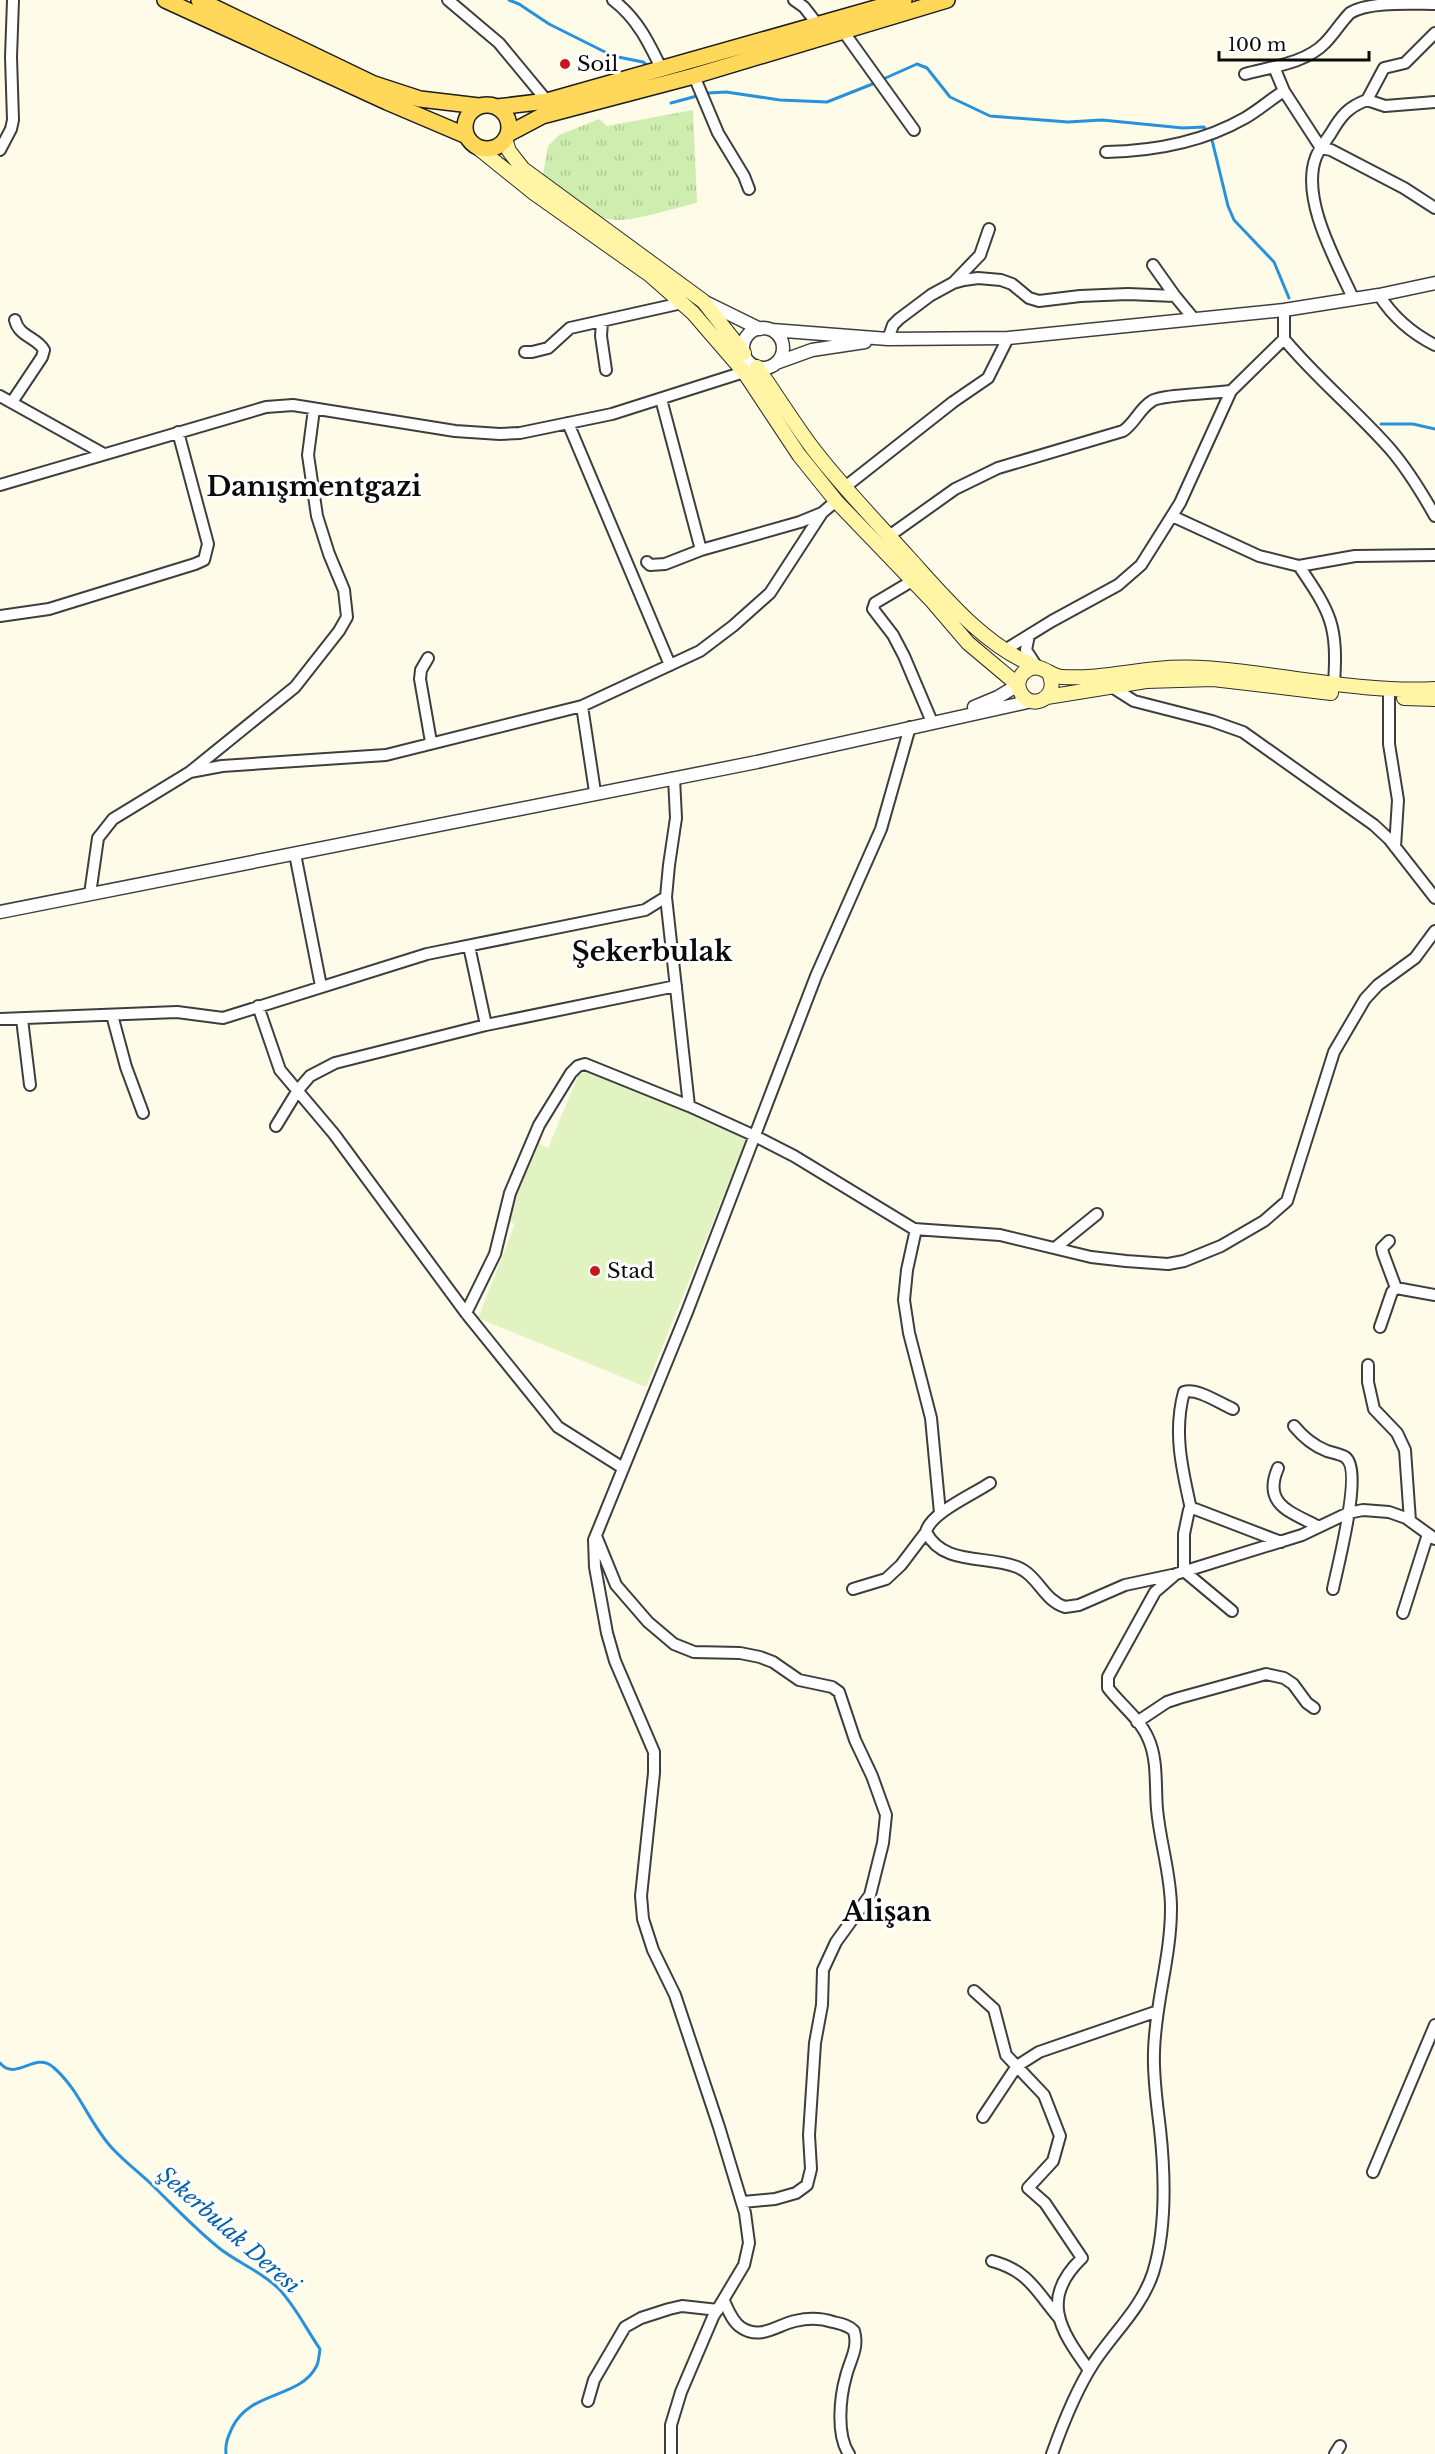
<svg xmlns="http://www.w3.org/2000/svg" width="1435" height="2454" viewBox="0 0 1435 2454" font-family="'Libre Baskerville',serif">
<defs>
<pattern id="grass-tufts" width="24" height="20" patternUnits="userSpaceOnUse" patternTransform="scale(1.5)"><rect width="24" height="20" fill="#cfedaf"/><path d="M3 7l-1-3M5 7V3M7 7l1-3M15 17l-1-3M17 17v-4M19 17l1-3" fill="none" stroke="#b0ca95"/></pattern>
</defs>
<rect width="100%" height="100%" fill="#fffbe9"/>
<!-- grass -->
<path fill="url(#grass-tufts)" d="M693,110L697,203C679,207 630,222 615,220C586,217 562,193 543,174L548,146L559,135L599,119L607,126Z"/>
<!-- pitch -->
<path fill="#e2f3c2" d="M591,1071L747,1138L646,1387L478,1318L515,1224L506,1220L536,1142L548,1148L579,1074Z"/>
<g fill="none" stroke-linecap="round" stroke-linejoin="round">
<!-- stream -->
<path stroke="#2792db" stroke-width="3" d="M509,0L519,4L549,24L613,56L643,62L647,65
M881,80L917,64L927,68L950,97L990,116L1068,122L1102,120L1183,128L1204,127L1212,140L1228,206L1234,220L1274,262L1289,298
M671,103L708,93L726,92L780,100L827,102L875,83
M1381,424H1413L1435,429
M0,2063C16,2082 35,2051 53,2067C79,2089 89,2123 112,2148C123,2160 137,2171 149,2182C172,2204 194,2228 219,2248C238,2263 261,2271 279,2289C296,2307 306,2329 320,2349C319,2354 319,2363 316,2367C299,2399 250,2390 232,2428C228,2437 225,2443 226,2454"/>
<defs>
<path id="minor" d="M448,0L499,43L547,101
M613,0C637,18 649,43 662,70
M794,0L804,7L818,25
M843,31L914,130
M1274,67L1284,91L1321,148L1331,150L1404,188L1435,208
M1245,74C1271,67 1306,63 1325,43C1334,34 1341,22 1350,13C1369,1 1412,4 1435,4
M694,76L718,133L744,176L749,189
M1367,100L1385,106L1435,102
M0,150L11,129L13,120L11,57L13,0
M1106,152C1154,151 1203,142 1245,118C1259,110 1271,99 1284,91
M1153,265L1175,296
M954,282L980,255L989,229
M1379,295C1393,317 1411,333 1435,345
M1353,298C1336,261 1300,198 1316,157C1319,149 1326,141 1331,133C1341,116 1348,107 1367,100L1384,68L1405,63L1435,33
M602,322L601,336L606,370
M888,339L893,325L899,319L931,295L953,283L964,280L978,278L1001,280L1012,284L1029,298L1039,301L1080,296L1128,294L1175,296L1194,319
M1284,339C1317,379 1357,411 1391,450C1408,470 1422,493 1435,516
M525,352H532L548,348L570,328L682,303
M0,396L104,454
M661,399L701,550
M12,402L42,357L44,350C37,337 19,337 15,320
M568,423L670,665
M0,485L266,407L293,405L455,431L500,434L520,433L612,414L744,372L752,364
M845,487L953,402L988,378L1008,338
M1172,516L1259,556L1299,566C1331,613 1338,625 1334,684
M889,536L955,489L998,468L1123,431C1135,423 1139,409 1152,401C1160,395 1217,393 1231,391
M647,562L650,565L665,564L701,550L800,522L822,513
M1299,566L1355,556L1435,555
M912,581L875,603L873,609L893,635L904,656L932,722
M0,616L49,609L195,564L204,560L208,544L178,432
M1029,635L1026,650L1037,667
M1005,650L1052,621L1118,585L1141,565L1180,503L1231,391L1284,339V310
M428,658L421,670L420,679L431,742
M1112,687L1134,701L1212,721L1243,732L1374,825L1389,839L1435,898
M1389,697V744L1398,800L1395,847
M582,706L595,792
M190,772L222,766L386,755L582,706L700,651L733,626L770,593L822,513L836,501
M295,854L321,986
M90,894L98,838L113,819L190,772L295,687L339,631L347,617L344,590L329,554L317,516L308,455L314,409
M666,897L689,1106
M469,946L486,1025
M258,1006L280,1070L334,1134L466,1313L558,1427L623,1468
M112,1015L126,1067L143,1113
M0,1019L177,1012L223,1018L427,954L645,910L666,897L669,865L676,818L674,778
M22,1019L30,1085
M276,1126L298,1090L310,1076L335,1063L486,1025L676,986
M916,1229L907,1270L904,1300L909,1333L931,1418L940,1513
M1389,1241L1382,1248L1383,1253L1396,1288
M1055,1248L1097,1214
M466,1313L495,1254L510,1193L539,1125L571,1073L578,1066L585,1064L689,1106L755,1136L794,1156L914,1229L1000,1235L1091,1257L1126,1261L1168,1264L1184,1261L1221,1246L1264,1221L1287,1201L1334,1052L1365,999L1378,985L1415,958L1435,931
M1380,1327L1392,1292L1396,1288L1435,1295
M1368,1365V1382L1374,1409L1397,1433L1405,1450L1410,1521
M1294,1426C1303,1437 1314,1446 1327,1451C1333,1453 1340,1454 1345,1457C1364,1469 1337,1568 1333,1589
M1278,1468C1262,1505 1291,1512 1319,1527
M990,1483C974,1494 930,1513 926,1532C943,1566 987,1555 1017,1567C1038,1575 1044,1601 1065,1607L1079,1605L1125,1585L1172,1575
M1191,1509C1182,1469 1173,1432 1184,1392C1198,1388 1219,1403 1233,1409
M596,1536L616,1585L648,1622L674,1644L694,1652L740,1653L760,1657L773,1662L799,1680L832,1687L839,1692L855,1740L872,1776L886,1815L883,1843L870,1895L836,1942L823,1970L822,2005L815,2043L809,2135L811,2169L807,2185L796,2193L775,2199L743,2202
M853,1589L886,1579L901,1565L926,1532
M1232,1611L1184,1571V1534L1189,1510L1195,1509L1281,1542
M1403,1613L1428,1534
M1137,1722L1167,1702L1179,1698L1266,1674L1284,1678L1293,1684L1307,1703L1314,1708
M974,1991L994,2009L1006,2055L1044,2095L1060,2136L1053,2161L1028,2188L1045,2203L1082,2258C1040,2298 1059,2329 1089,2370
M983,2117L1017,2066L1039,2052L1158,2011
M1373,2172L1435,2025
M992,2261C1029,2271 1036,2291 1059,2318
M724,2301C728,2310 733,2323 742,2328C761,2340 777,2325 795,2321C808,2318 821,2318 833,2322C841,2324 848,2325 854,2331C859,2348 850,2360 846,2376C840,2397 836,2435 849,2454
M588,2401L594,2380L625,2327L641,2318L669,2309L682,2306L718,2310
M671,2454V2425L681,2392L713,2317L744,2265L749,2243L745,2213L719,2127L675,1995L653,1950L643,1919L641,1896L654,1773V1752L615,1661L607,1633L595,1567L594,1540L687,1312L816,976L881,829L910,727
M1052,2454C1063,2423 1075,2392 1093,2364C1113,2333 1141,2309 1153,2273C1167,2228 1165,2175 1160,2129C1157,2103 1153,2078 1154,2052C1155,2003 1171,1958 1171,1908C1171,1874 1160,1843 1157,1809C1155,1787 1158,1759 1148,1738C1140,1719 1121,1705 1108,1688V1677L1155,1592L1176,1574L1302,1535L1348,1513L1363,1510L1389,1512L1406,1518L1435,1539
M1335,2454L1340,2446"/>
<path id="tertiary" d="M703,301L760,329
M743 348a20 20 0 1 1 40 0a20 20 0 1 1-40 0Z
M772,330L888,339L1008,338L1284,310L1379,295L1435,283
M776,363L812,350L865,342
M974,707L998,697L1018,685
M0,912L757,762L1032,701"/>
<path id="secondary" d="M505,139L509,151L523,169L703,301L744,353
M477,147L534,193L650,275L693,313L744,372L799,455L836,501L932,601L968,643L1018,685
M757,367C775,393 792,420 811,446C841,486 877,522 910,559C947,600 985,646 1037,667
M1050,676C1059,699 1029,712 1020,691C1016,683 1020,673 1029,669C1041,663 1050,676 1062,677C1094,679 1126,672 1157,669C1194,665 1230,670 1267,675C1322,682 1379,692 1435,689
M1047,697L1146,681L1213,679L1331,693
M1404,698L1435,699"/>
<path id="primary" d="M165,0L387,102L467,136
M199,0L374,84L420,99L479,106
M465 127a22 22 0 1 1 44 0a22 22 0 1 1-44 0Z
M497,107L547,101L904,0
M508,134L542,116L694,76L947,0"/>
</defs>
<!-- minor casing -->
<use href="#minor" stroke="#3e3e3e" stroke-width="14"/>
<!-- tertiary casing -->
<use href="#tertiary" stroke="#3e3e3e" stroke-width="15"/>
<!-- secondary casing -->
<use href="#secondary" stroke="#2d2d2d" stroke-width="16"/>
<!-- primary casing -->
<use href="#primary" stroke="#1c1c1c" stroke-width="18"/>
<!-- minor -->
<use href="#minor" stroke="#fff" stroke-width="10"/>
<!-- tertiary -->
<use href="#tertiary" stroke="#fff" stroke-width="12"/>
<!-- secondary -->
<use href="#secondary" stroke="#fff5a4" stroke-width="14"/>
<!-- primary -->
<use href="#primary" stroke="#ffd759" stroke-width="15"/>
</g>
<!-- markers -->
<g fill="#c8161e" stroke="#fff" stroke-width="2">
<circle cx="565" cy="64" r="6"/>
<circle cx="595" cy="1271" r="6"/>
</g>
<g text-anchor="middle" dominant-baseline="central" stroke-width="6" stroke-linejoin="round" paint-order="stroke">
<!-- poi labels -->
<g font-size="21" fill="#0b0b0b" stroke="#fff" text-anchor="start">
<text x="577" y="64">Soil</text>
<text x="607" y="1271">Stad</text>
</g>
<!-- water labels -->
<g font-size="22" font-style="italic" fill="#0962a8" stroke="#fff">
<text transform="translate(229 2230) rotate(41)">Şekerbulak Deresi</text>
</g>
<!-- district labels -->
<g font-size="27" font-weight="bold" fill="#0b0b0b" stroke="#fff">
<text x="314" y="486">Danışmentgazi</text>
<text x="652" y="951">Şekerbulak</text>
<text x="887" y="1911">Alişan</text>
</g>
</g>
<!-- scale -->
<path d="M1219 51v9h150v-9" fill="none" stroke="#0b0b0b" stroke-width="3"/>
<text x="1228" y="51" font-size="18" fill="#0b0b0b" stroke="#ffffff" stroke-width="4.5" paint-order="stroke">100 m</text>
</svg>
